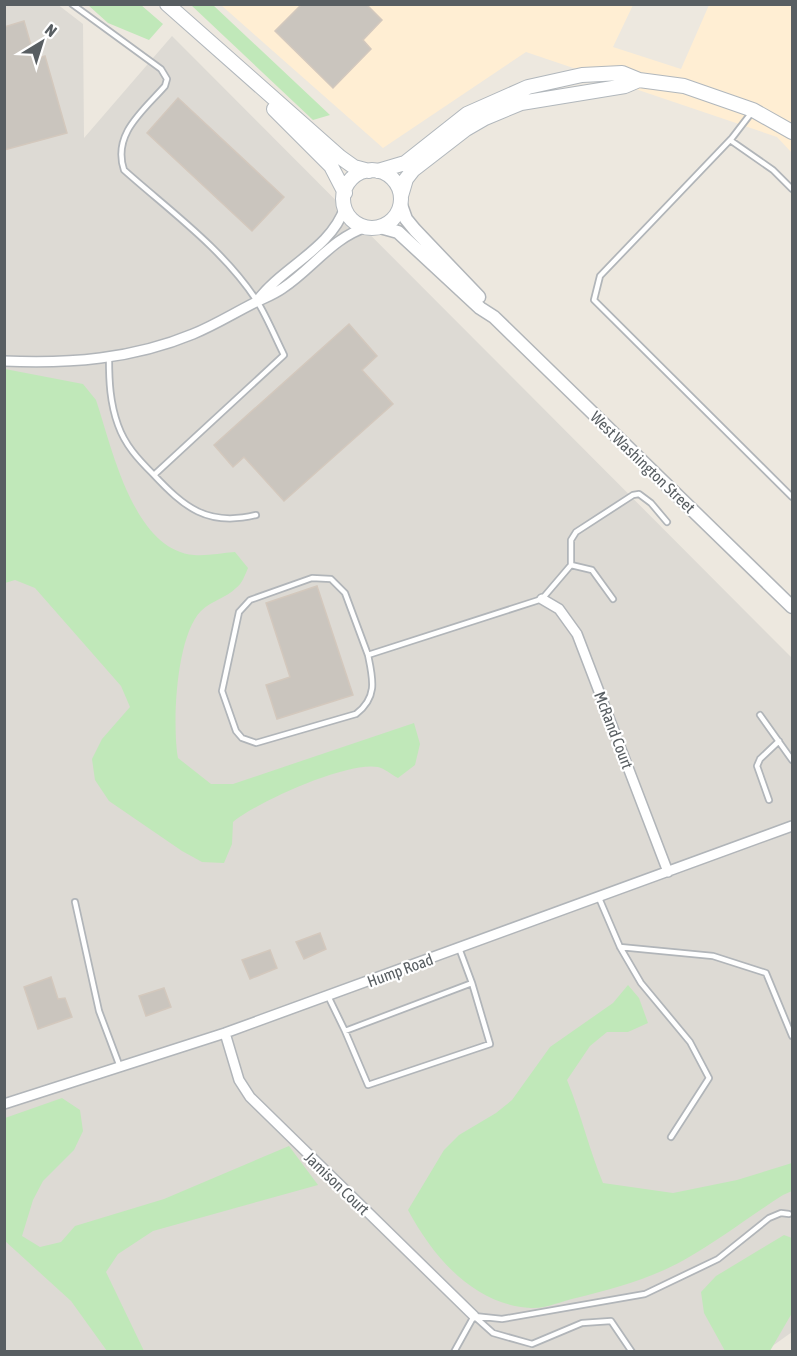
<svg xmlns="http://www.w3.org/2000/svg" width="797" height="1356" viewBox="0 0 797 1356" font-family="'Asap Condensed',sans-serif">
<rect width="100%" height="100%" fill="#ede8df"/>
<!-- commercial -->
<path fill="#ffeed3" d="M221,5H633L613,47L681,69L709,5H792V153L777,137L526,52L383,148Z"/>
<!-- industrial -->
<path fill="#dddad4" d="M57,4L83,24L84,138L172,36L792,658V1332L764,1352H5L4,5Z"/>
<!-- green -->
<path fill="#c0e8b9" d="M88,5H141L163,24L149,40L108,23Z
M191,5H213L330,115L313,120Z
M5,369L83,384L96,400C112,447 133,550 194,555C207,556 222,553 235,552L248,568C245,575 242,584 236,588C226,598 211,601 201,611C176,636 172,724 178,758L211,784H233L414,723L420,744L415,765L398,778C392,775 384,768 378,767C347,761 257,802 233,822L232,844L224,863L202,862L182,851L109,801L95,780L92,759L102,739L130,707L121,686L35,588L15,580L5,583Z
M628,985L639,998L648,1023L628,1032H607L590,1046L567,1080C581,1114 589,1149 603,1183L673,1193L737,1180L792,1163V1191L783,1195C750,1216 718,1241 684,1260C650,1279 613,1289 576,1298C562,1301 545,1309 531,1308C474,1305 433,1257 408,1210L444,1150L459,1135L496,1113L512,1100L550,1047L613,1003Z
M62,1098L80,1110L83,1131L74,1150L43,1181L33,1200L22,1236L40,1247L61,1242L75,1226L164,1199L289,1146L318,1185L153,1231L118,1254L106,1272L144,1351H107L71,1301L5,1241V1118Z
M784,1235L792,1238V1313L770,1351H725L704,1313L701,1292L716,1276Z"/>
<!-- building -->
<path fill="#cac5be" stroke="#d3c8bd" stroke-width="1.5" d="M302,4H366L382,20L363,40L371,49L333,88L275,31Z
M24,21L35,59L45,56L67,133L4,150V27Z
M178,98L284,197L252,231L147,133Z
M349,324L377,356L362,370L393,404L284,501L244,457L233,467L214,445Z
M317,586L353,695L277,719L266,685L290,677L266,603Z
M320,933L326,949L304,959L296,942Z
M270,950L277,968L250,979L242,960Z
M51,977L58,999L65,998L72,1017L38,1029L24,987Z
M164,988L171,1007L146,1016L139,996Z"/>
<g fill="none" stroke-linecap="round" stroke-linejoin="round">
<defs>
<path id="service" d="M72,4L161,69L167,79L165,86C143,111 112,134 124,170C170,211 223,249 257,301C267,317 275,337 284,355L154,475
M752,112L732,138L600,276L594,300L792,497
M730,140L773,170L792,189
M109,358C109,381 110,403 118,425C125,445 138,459 153,474C184,507 207,527 256,515
M571,565L592,570L613,599
M368,655C373,679 378,697 356,714L256,743L242,738L236,731L222,691L239,612L250,600L312,578L331,579L345,593L368,655L542,599L571,565V540L576,532L633,495L639,494L651,503L667,522
M760,715L792,760
M769,800L757,766L760,759L779,741
M599,898L620,947L641,983L690,1042L709,1078L671,1137
M75,902L99,1011L120,1067
M620,947L713,956L766,973L792,1036
M328,996L345,1031L472,983L459,948
M345,1031L368,1085L490,1044L472,983
M474,1316L502,1319L645,1294L718,1259L769,1218L781,1213L789,1214
M474,1316L493,1333L532,1344L582,1323L611,1321L632,1352
M454,1352L474,1316"/>
<path id="minor" d="M257,301C282,267 331,249 345,207
M4,361C69,364 133,359 193,334C215,325 234,313 254,303C264,298 273,295 283,288C312,269 333,237 367,227
M542,599L559,609L577,634L668,872
M225,1033L239,1080L250,1097L474,1316
M4,1104L225,1033L792,826"/>
<path id="tertiary" d="M401,205L406,219L415,230L479,297
M380,227L398,232L480,308L494,317L792,607"/>
<path id="secondary" d="M167,4L340,157L354,167L369,171
M274,109L331,166L345,193
M343 199a29 29 0 1 1 58 0a29 29 0 1 1-58 0Z
M378,171L405,163L467,114L528,87L582,75L622,73L639,80L684,86L753,110L792,132
M401,196L406,179L413,170L466,129L485,118L521,103L625,86L639,80"/>
</defs>
<!-- service casing -->
<use href="#service" stroke="#b1b5b9" stroke-width="8"/>
<!-- minor casing -->
<use href="#minor" stroke="#b1b5b9" stroke-width="12"/>
<!-- tertiary casing -->
<use href="#tertiary" stroke="#b1b5b9" stroke-width="15"/>
<!-- secondary casing -->
<use href="#secondary" stroke="#b1b7bc" stroke-width="16"/>
<!-- service -->
<use href="#service" stroke="#fff" stroke-width="4.5"/>
<!-- minor -->
<use href="#minor" stroke="#fff" stroke-width="9"/>
<!-- tertiary -->
<use href="#tertiary" stroke="#fff" stroke-width="12"/>
<!-- secondary -->
<use href="#secondary" stroke="#fff" stroke-width="14"/>
</g>
<g text-anchor="middle" dominant-baseline="central" stroke-width="4.5" stroke-linejoin="round" paint-order="stroke">
<!-- street labels -->
<g font-size="16" fill="#585e62" stroke="#fff">
<text transform="translate(643 462) rotate(44)">West Washington Street</text>
<text transform="translate(614 730) rotate(69)">McRand Court</text>
<text transform="translate(400 970) rotate(-20)">Hump Road</text>
<text transform="translate(337 1183) rotate(44)">Jamison Court</text>
</g>
</g>
<!-- border -->
<rect width="797" height="1356" fill="none" stroke="#585e62" stroke-width="12"/>
<!-- north arrow -->
<g transform="translate(42 42) rotate(38)" stroke="#ffffff" stroke-width="4.5" paint-order="stroke">
<path d="M0-4.5L10 22L0 15L-10 22Z" fill="#585e62"/>
<text y="-9" font-size="16" font-weight="bold" text-anchor="middle" fill="#585e62">N</text>
</g>
</svg>
